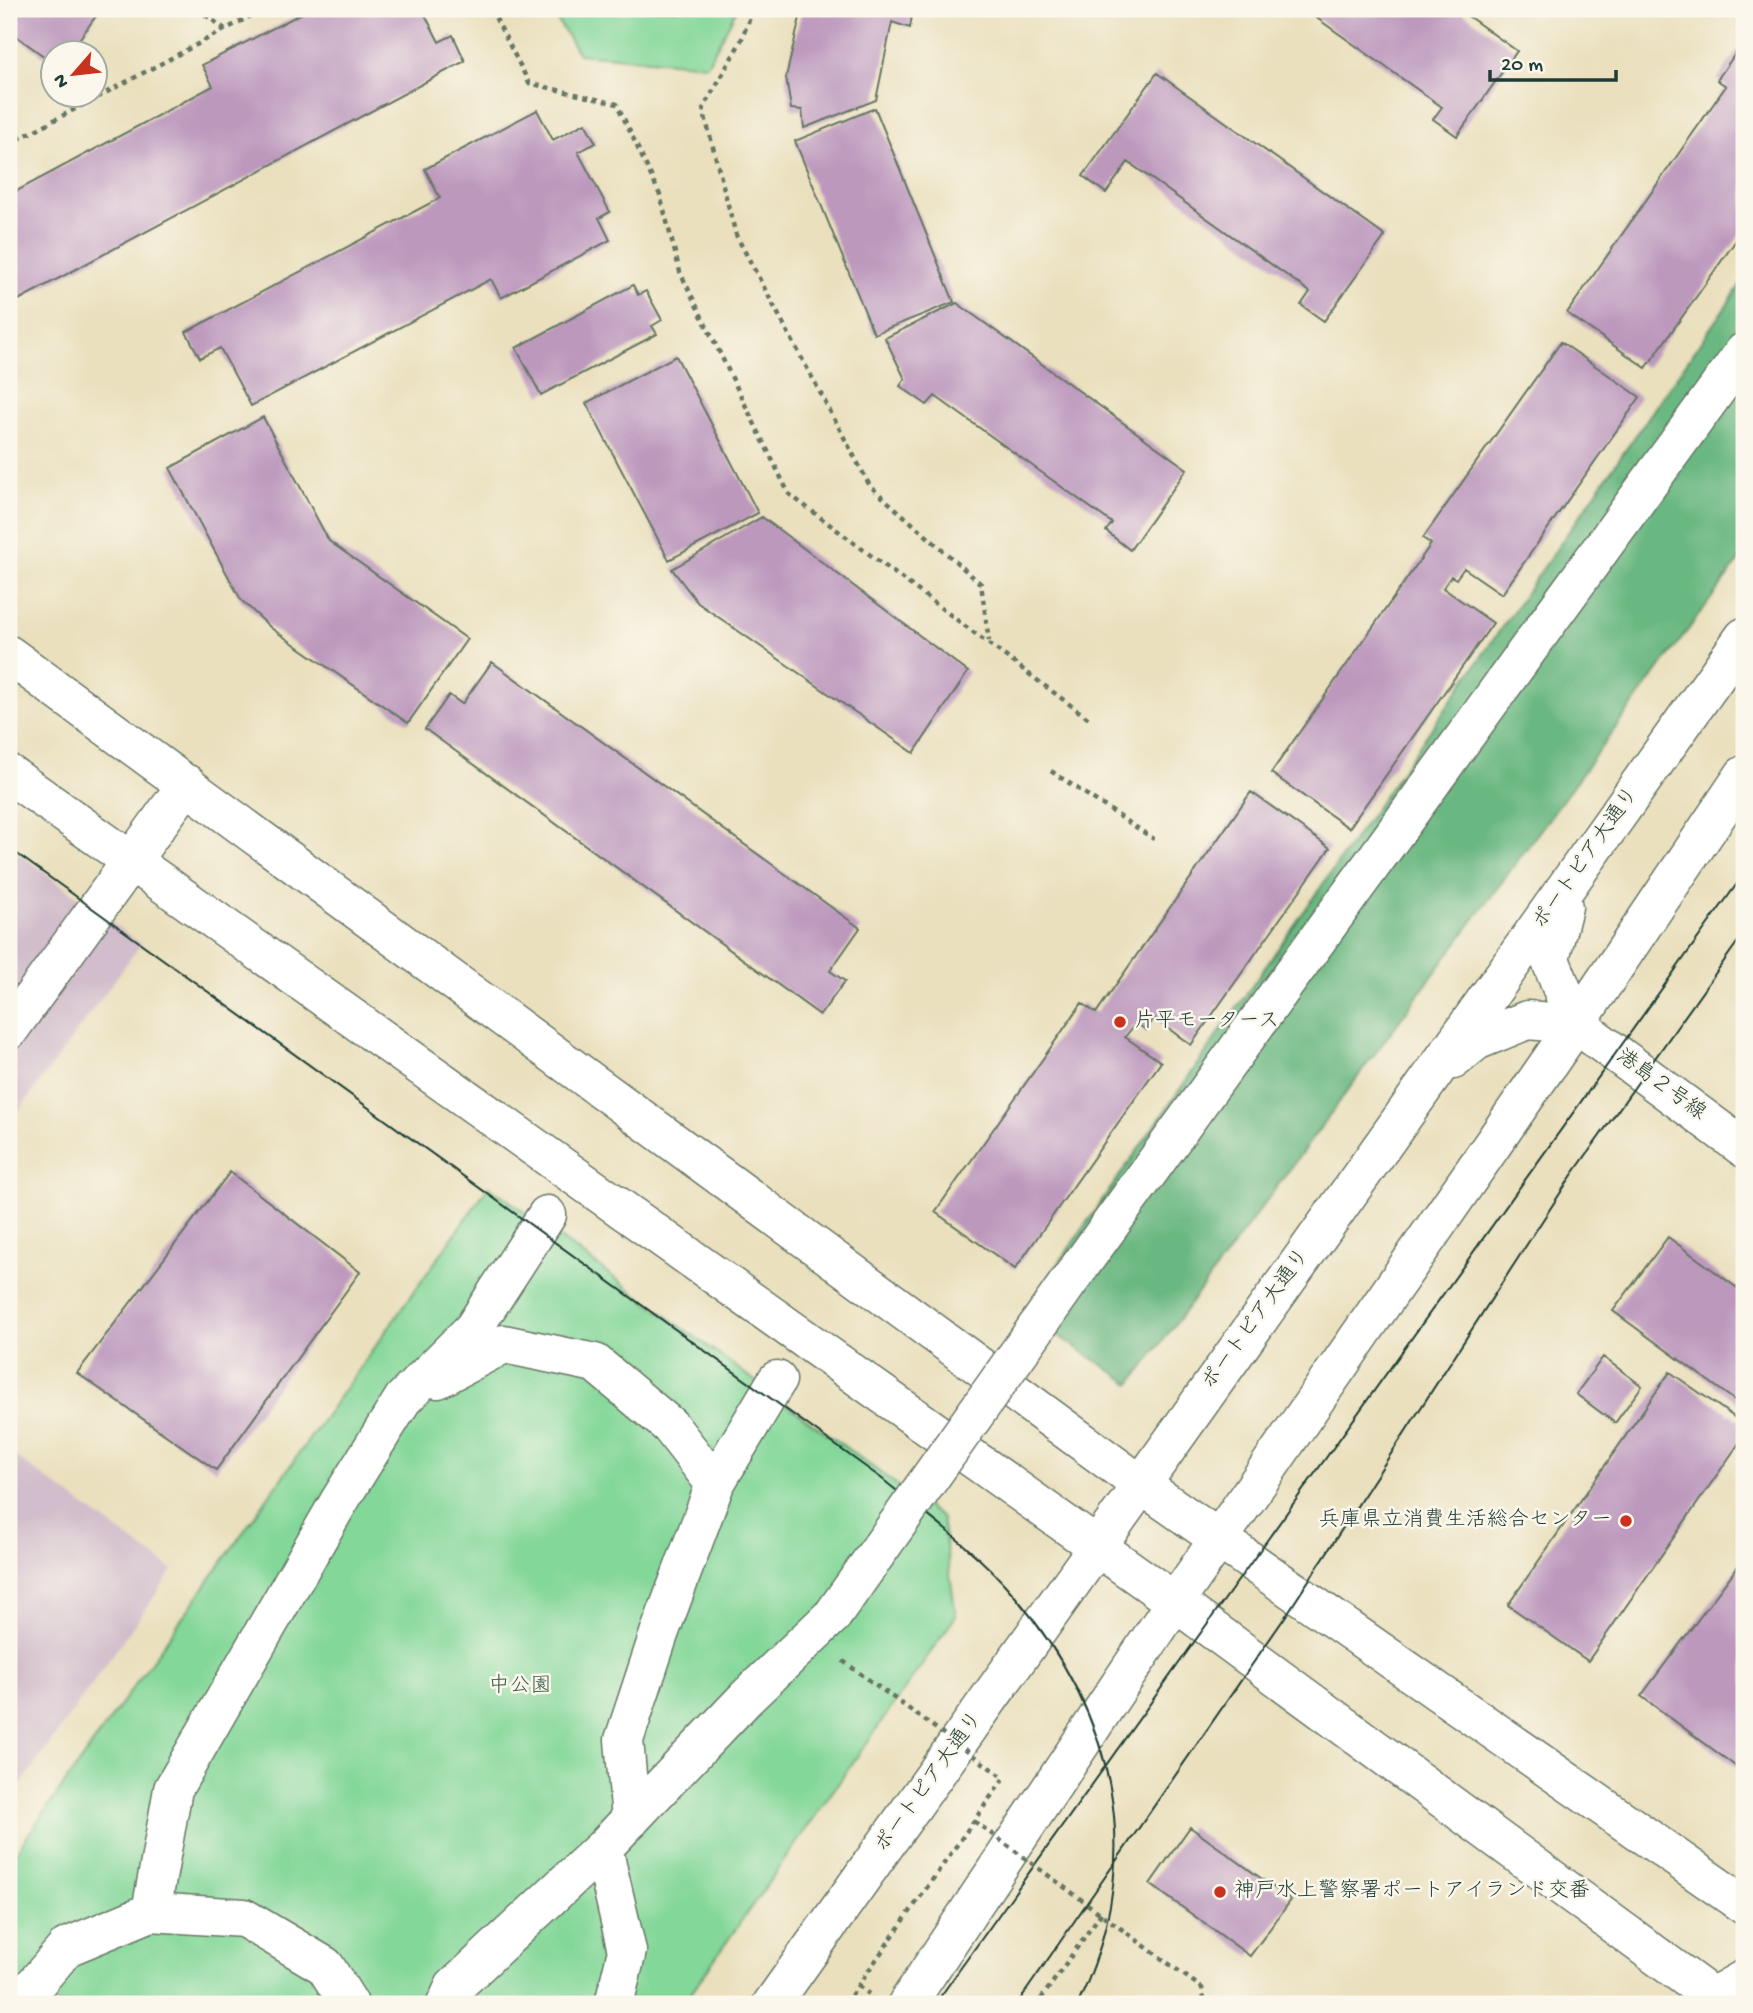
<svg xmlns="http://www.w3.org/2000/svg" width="1753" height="2013" viewBox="0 0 1753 2013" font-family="'Gochi Hand','Klee One',sans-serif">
<rect width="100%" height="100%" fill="#fbf7ec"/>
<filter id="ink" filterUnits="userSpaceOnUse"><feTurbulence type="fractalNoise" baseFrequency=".0143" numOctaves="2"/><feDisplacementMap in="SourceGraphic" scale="14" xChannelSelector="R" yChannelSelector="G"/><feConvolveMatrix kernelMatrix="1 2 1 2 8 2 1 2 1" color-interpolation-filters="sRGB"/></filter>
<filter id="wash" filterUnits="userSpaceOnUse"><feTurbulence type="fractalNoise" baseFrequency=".00686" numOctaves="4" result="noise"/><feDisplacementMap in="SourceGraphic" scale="28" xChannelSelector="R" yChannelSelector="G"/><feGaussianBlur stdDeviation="1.57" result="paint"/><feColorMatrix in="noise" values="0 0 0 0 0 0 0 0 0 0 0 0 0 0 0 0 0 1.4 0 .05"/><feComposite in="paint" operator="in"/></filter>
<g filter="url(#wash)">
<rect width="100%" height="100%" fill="#eae0be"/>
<!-- industrial -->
<path fill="#d1bdcb" d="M9,846L141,944L9,1124Z
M9,1452L173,1570L9,1801Z"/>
<!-- green -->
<path fill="#83d799" stroke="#518a66" stroke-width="2" d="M550,9H737L707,65L579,54Z
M489,1186L942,1518L956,1616L683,2004H9V1862Z"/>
<!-- forest -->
<path fill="#6ab881" stroke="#447a5a" stroke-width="2" d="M1744,280V554L1131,1384L1024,1313Z"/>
<g id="blocks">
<!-- building -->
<path fill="#bc98bd" d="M9,9H101L70,52H52V62L9,31Z
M310,9H422L439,42L453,35L465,61L9,305V195L213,86L202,65Z
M802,9H913L910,28L892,22L876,100L804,128L802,110L791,109L786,77Z
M1304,9H1458L1517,51L1457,136L1433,119L1442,107Z
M1744,41V229L1646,368L1567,313L1726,86L1717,80Z
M1157,73L1385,236L1324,321L1301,305L1310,292L1128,162L1106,193L1083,176Z
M875,108L954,302L874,334L795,141Z
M537,110L553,140L585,123L596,143L578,152L610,212L599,218L610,240L501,298L491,279L251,406L220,348L200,358L186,332L440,198L425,169Z
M633,285L638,295L646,291L662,320L652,326L657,334L541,395L516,348Z
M957,303L1187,469L1130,550L1106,531L1112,523L935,396L927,405L900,386L905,379L885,338Z
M1561,342L1640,397L1502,594L1464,568L1456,579L1451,576L1443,588L1493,623L1349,828L1271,773L1431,544L1423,538Z
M676,356L758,513L669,560L586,403Z
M263,417L329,541L467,639L408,723L271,628L241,600L170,468Z
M762,517L968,672L914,753L698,603L672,569Z
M492,662L860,928L830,971L845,981L820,1015L425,729L449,695L462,704Z
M1251,792L1330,848L1191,1045L1154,1018L1146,1030L1136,1023L1125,1037L1161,1062L1015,1269L935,1212L1082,1003L1096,1013Z
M230,1172L360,1272L216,1470L77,1373Z
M1668,1237L1744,1293V1407L1613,1311Z
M1603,1357L1642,1386L1615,1423L1576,1394Z
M1670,1372L1744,1424V1436L1588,1661L1508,1605Z
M1744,1558V1768L1742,1771L1641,1696Z
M1190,1827L1291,1900L1250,1956L1150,1884Z"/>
</g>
</g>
<g filter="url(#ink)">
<use href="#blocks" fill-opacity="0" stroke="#667664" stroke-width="2"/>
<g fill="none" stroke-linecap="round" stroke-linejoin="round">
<defs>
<path id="minor" d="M9,655L1140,1484L1744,1905
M9,774L1175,1602L1722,2004
M1563,907L1550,959L1576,1024
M1576,1024L1744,1148
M9,1030L187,784
M1453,1060L1476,1041L1527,1020L1576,1024
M1073,1276L1744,352
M438,1379L504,1344L595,1363L670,1426L715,1484
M631,1819L624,1740L659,1634L715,1484L777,1380
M603,1848L627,1951L614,2004
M151,1912L173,1789L340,1500L403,1399L473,1329L547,1215
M18,2004L67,1947L151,1912L244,1918L325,1966L349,2004
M446,2004L454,1987L603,1848L746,1698L833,1615
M772,2004L1744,637
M907,2004L1175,1602L1576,1024L1744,775
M1700,2004L1744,1979"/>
</defs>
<!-- minor casing -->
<use href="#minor" stroke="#667664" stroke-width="41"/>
<!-- path -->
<path stroke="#667664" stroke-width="4.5" stroke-dasharray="5 5" stroke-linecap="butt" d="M197,9L225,29
M491,9L529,83L617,104L660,195L680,272L789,494L1089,719
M753,9L741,41L703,109L736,235L870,486L981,584L989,641
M9,144L264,9
M1051,771L1154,839
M858,1986L869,1994
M1041,1999L1102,1912"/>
<!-- minor -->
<use href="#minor" stroke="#fff" stroke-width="38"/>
<!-- tram -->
<path stroke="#1f3d34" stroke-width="2" d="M9,848L881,1478C925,1514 976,1550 1013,1594C1116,1717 1148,1855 1078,2004
M935,2004L1744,874
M1017,2004L1285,1617L1572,1175L1744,933"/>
<defs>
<path id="minor-bridge" d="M833,1615L1073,1276"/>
</defs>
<!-- minor-bridge casing -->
<use href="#minor-bridge" stroke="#667664" stroke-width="41" stroke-linecap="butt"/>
<!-- path-bridge -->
<path stroke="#667664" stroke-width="4.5" stroke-dasharray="5 5" stroke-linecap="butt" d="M843,1661L1004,1778L845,2004
M974,1821L1202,1988L1205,2004"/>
<!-- minor-bridge -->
<use href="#minor-bridge" stroke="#fff" stroke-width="38"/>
</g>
</g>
<!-- markers -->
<g fill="#c8321e" stroke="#fbf7ec" stroke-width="2.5">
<circle cx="1120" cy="1022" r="7"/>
<circle cx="1626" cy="1521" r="7"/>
<circle cx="1220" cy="1892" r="7"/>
</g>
<g text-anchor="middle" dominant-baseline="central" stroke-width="5" stroke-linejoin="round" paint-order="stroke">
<!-- street labels -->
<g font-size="21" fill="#1f3d34" stroke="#fbf7ec">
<text transform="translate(1587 859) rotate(-55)">ポートピア大通り</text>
<text transform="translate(1660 1086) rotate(36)">港島２号線</text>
<text transform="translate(1257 1320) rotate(-54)">ポートピア大通り</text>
<text transform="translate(930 1783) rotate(-54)">ポートピア大通り</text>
</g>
<!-- poi labels -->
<g font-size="21" fill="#1f3d34" stroke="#fbf7ec" text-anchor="start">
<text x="1134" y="1022">片平モータース</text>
<text x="1612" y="1521" text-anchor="end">兵庫県立消費生活総合センター</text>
<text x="1234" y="1892">神戸水上警察署ポートアイランド交番</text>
</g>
<!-- park labels -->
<g font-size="21" fill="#335c48" stroke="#fbf7ec">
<text x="520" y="1687">中公園</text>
</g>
</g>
<!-- margin -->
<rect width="1753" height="2013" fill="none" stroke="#fbf7ec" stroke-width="35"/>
<!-- north arrow -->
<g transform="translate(74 74) rotate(242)"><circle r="33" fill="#fbf7ec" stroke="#a3ada2" stroke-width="2"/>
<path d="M0-5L12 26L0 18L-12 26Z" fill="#c8321e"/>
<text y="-10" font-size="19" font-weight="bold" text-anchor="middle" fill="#1f3d34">N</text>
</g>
<!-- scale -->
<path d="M1490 70v10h126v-10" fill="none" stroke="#1f3d34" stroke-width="3.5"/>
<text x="1501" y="70" font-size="21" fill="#1f3d34" stroke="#fbf7ec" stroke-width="5" paint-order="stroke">20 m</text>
</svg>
